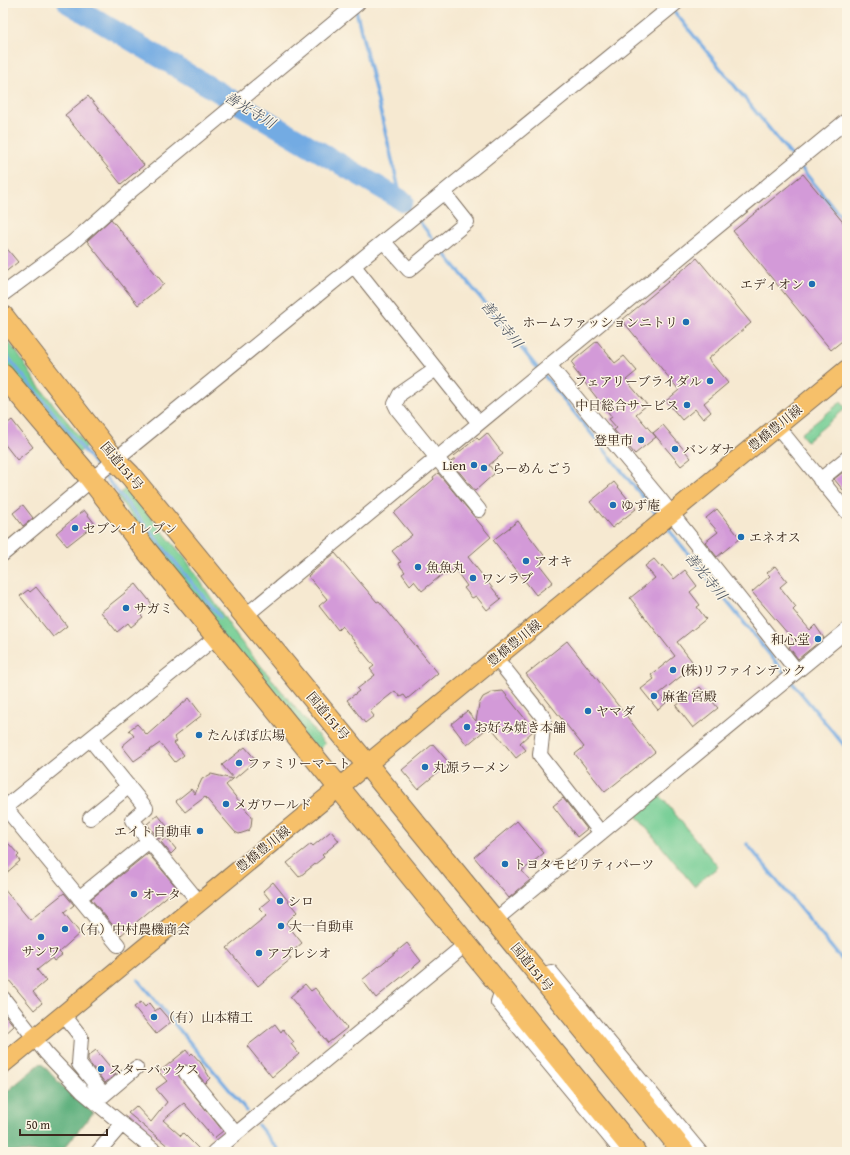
<svg xmlns="http://www.w3.org/2000/svg" width="850" height="1155" viewBox="0 0 850 1155" font-family="'Gentium Book Plus','Noto Serif JP',serif">
<rect width="100%" height="100%" fill="#fcf5e5"/>
<filter id="ink" filterUnits="userSpaceOnUse"><feTurbulence type="fractalNoise" baseFrequency=".025" numOctaves="2"/><feDisplacementMap in="SourceGraphic" scale="8" xChannelSelector="R" yChannelSelector="G"/><feConvolveMatrix kernelMatrix="1 2 1 2 8 2 1 2 1" color-interpolation-filters="sRGB"/></filter>
<filter id="wash" filterUnits="userSpaceOnUse"><feTurbulence type="fractalNoise" baseFrequency=".012" numOctaves="4" result="noise"/><feDisplacementMap in="SourceGraphic" scale="16" xChannelSelector="R" yChannelSelector="G"/><feGaussianBlur stdDeviation="0.9" result="paint"/><feColorMatrix in="noise" values="0 0 0 0 0 0 0 0 0 0 0 0 0 0 0 0 0 1.4 0 .05"/><feComposite in="paint" operator="in"/></filter>
<g filter="url(#wash)">
<rect width="100%" height="100%" fill="#f6e9d1"/>
<!-- green -->
<path fill="#73cd94" stroke="#577c59" d="M3,336L16,351L38,385L87,446L76,455L3,368Z
M841,402L846,408L807,441L801,434Z
M126,488L185,558L238,638L325,744L317,752L199,611L117,496Z
M658,793L718,867L694,886L634,813Z"/>
<!-- forest -->
<path fill="#5eb07e" stroke="#4c6d4e" d="M41,1063L63,1087L93,1113L61,1152H3V1095Z"/>
<g fill="none" stroke-linecap="round" stroke-linejoin="round">
<!-- stream -->
<path stroke="#73abe3" stroke-width="3.5" d="M356,10L398,185L403,201L412,213
M673,10L794,159
M798,164L847,224
M416,217L437,244
M441,249L539,370
M3,351L99,469
M543,374L659,517
M103,474L220,617
M665,525L787,676
M791,681L847,749
M747,844L847,966
M138,980L247,1111
M258,1125L280,1152"/>
<!-- river -->
<path stroke="#73abe3" stroke-width="21" d="M68,3L403,201"/>
</g>
<g id="blocks">
<!-- building -->
<path fill="#d39ad8" d="M88,96L144,165L121,184L65,115Z
M803,174L847,227V337L831,350L733,231Z
M111,219L164,284L138,305L87,241Z
M3,244L18,262L3,274Z
M697,258L751,323L708,359L728,383L704,403L711,412L703,419L695,409L682,420L666,401L679,390L622,320Z
M597,341L615,363L624,356L637,371L626,380L647,405L636,414L656,437L635,454L614,430L617,428L609,419L612,417L573,368L575,367L572,363L574,360Z
M12,420L33,447L17,460L3,442V427Z
M663,425L691,458L681,466L653,433Z
M487,433L503,454L489,465L495,473L475,491L451,462L456,458L454,456L477,438L479,440Z
M847,469V495L834,479Z
M438,473L491,537L468,557L501,599L487,610L476,596L472,598L464,588L467,586L454,568L445,575L444,573L422,591L414,581L410,585L402,574L405,572L398,563L401,562L392,551L412,535L394,513L434,479L433,477Z
M614,482L636,509L612,528L590,502Z
M23,505L33,518L23,526L13,513Z
M717,509L740,538L717,557L705,542L718,532L706,518Z
M84,510L95,524L67,546L56,533Z
M518,521L546,558L539,564L553,582L536,595L493,540Z
M335,553L377,602L379,601L438,673L407,699L404,695L400,697L395,691L370,711L374,716L365,723L347,700L359,691L357,689L375,675L370,669L374,666L342,626L338,630L319,606L327,599L308,576Z
M654,559L661,567L662,565L674,579L685,570L697,586L690,592L700,605L697,607L706,619L677,642L695,665L659,694L666,703L658,710L641,689L654,679L651,675L675,656L630,598L655,578L645,566Z
M775,566L787,581L780,587L796,607L793,610L810,630L815,625L824,638L798,659L789,647L795,642L752,592L770,576L767,573Z
M136,584L152,604L140,614L143,617L131,627L128,623L117,632L101,612Z
M36,587L67,626L53,637L20,596L28,590L30,592Z
M567,641L655,752L605,792L575,754L584,747L526,674Z
M700,687L718,708L693,728L676,706Z
M503,691L534,730L520,743L526,750L516,758L490,726L467,745L451,724L467,711L476,721L479,704L483,697L493,692Z
M189,698L202,715L174,737L177,741L174,743L184,755L175,762L160,743L134,761L122,746L134,736L129,730L137,724L147,735Z
M433,744L449,763L418,789L402,770Z
M245,747L256,760L234,779L222,765Z
M211,774L233,779L226,785L252,817L251,827L248,831L239,834L235,832L205,797L185,812L176,801L191,789L195,794L202,779Z
M563,798L587,829L577,837L553,806Z
M158,815L170,830L159,839L147,824Z
M517,821L544,853L522,871L530,880L509,898L474,857Z
M331,831L339,841L322,855L324,857L299,877L287,863L311,844L313,846Z
M166,837L176,849L171,854L161,842Z
M8,843L19,855L17,857L20,861L3,876V848Z
M148,853L177,888L121,935L91,899Z
M273,882L297,912L286,923L302,943L288,955L291,959L258,986L227,948L266,916L259,909L270,900L263,891Z
M3,888L30,920L64,893L74,905L64,913L80,933L59,952L62,955L54,961L52,958L37,970L46,981L33,992L42,1003L34,1010L3,973Z
M407,943L421,961L376,998L362,980Z
M305,984L311,991L315,988L347,1028L328,1043L290,997Z
M141,1002L145,1007L149,1003L155,1011L159,1008L171,1022L156,1034L134,1007Z
M3,1012L14,1026L3,1036Z
M275,1024L281,1032L283,1029L294,1042L291,1044L299,1054L272,1077L247,1046Z
M96,1050L116,1074L105,1083L88,1061V1056Z
M186,1050L190,1055L192,1053L201,1063L210,1078L205,1083L192,1067L185,1065L180,1067L178,1075L223,1131L214,1138L184,1103L163,1120L181,1136L183,1133L202,1152H175L128,1113L136,1106L151,1122L167,1102L156,1089L167,1081L159,1072Z"/>
</g>
</g>
<g filter="url(#ink)">
<use href="#blocks" fill-opacity="0" stroke="#7c6d5d" stroke-width="1"/>
<g fill="none" stroke-linecap="round" stroke-linejoin="round">
<defs>
<path id="minor" d="M384,242L409,270L467,222L444,193
M354,266L479,423
M3,294L72,243L133,189L358,3
M549,365L660,499L797,671
M436,369L400,394L395,404L398,410L479,510
M777,426L847,512
M820,480L847,458
M3,554L115,460L676,3
M245,616L847,120
M496,658L544,718L540,755L601,833
M90,739L146,808L132,820L199,902
M3,805L118,945
M3,809L216,637
M90,818L129,786
M79,898L149,841
M494,921L847,630
M539,976L551,972L700,1152
M502,990L498,1002L618,1147
M3,998L46,1053L82,1091L156,1152
M63,1014L81,1037L79,1064L104,1095L136,1068
M186,1073L236,1134
M98,1152L122,1124
M214,1152L466,944"/>
<path id="major" d="M3,1064L847,369"/>
<path id="highway" d="M3,316L115,460L130,475L684,1152
M3,375L91,479L146,550L635,1152"/>
</defs>
<!-- minor casing -->
<use href="#minor" stroke="#7c6d5d" stroke-width="16"/>
<!-- major casing -->
<use href="#major" stroke="#7c6d5d" stroke-width="20"/>
<!-- highway casing -->
<use href="#highway" stroke="#7c6d5d" stroke-width="23"/>
<!-- minor -->
<use href="#minor" stroke="#fff" stroke-width="14"/>
<!-- major -->
<use href="#major" stroke="#f6c06b" stroke-width="18"/>
<!-- highway -->
<use href="#highway" stroke="#f6c06b" stroke-width="21"/>
</g>
</g>
<!-- markers -->
<g fill="#1f6fb2" stroke="#fcf5e5" stroke-width="1.5">
<circle cx="812" cy="284" r="4"/>
<circle cx="686" cy="322" r="4"/>
<circle cx="710" cy="381" r="4"/>
<circle cx="687" cy="405" r="4"/>
<circle cx="641" cy="440" r="4"/>
<circle cx="675" cy="449" r="4"/>
<circle cx="474" cy="465" r="4"/>
<circle cx="484" cy="468" r="4"/>
<circle cx="613" cy="505" r="4"/>
<circle cx="75" cy="528" r="4"/>
<circle cx="741" cy="537" r="4"/>
<circle cx="526" cy="561" r="4"/>
<circle cx="418" cy="567" r="4"/>
<circle cx="473" cy="578" r="4"/>
<circle cx="126" cy="608" r="4"/>
<circle cx="818" cy="639" r="4"/>
<circle cx="673" cy="670" r="4"/>
<circle cx="654" cy="696" r="4"/>
<circle cx="588" cy="711" r="4"/>
<circle cx="467" cy="727" r="4"/>
<circle cx="199" cy="735" r="4"/>
<circle cx="239" cy="763" r="4"/>
<circle cx="425" cy="767" r="4"/>
<circle cx="226" cy="804" r="4"/>
<circle cx="200" cy="831" r="4"/>
<circle cx="505" cy="864" r="4"/>
<circle cx="134" cy="894" r="4"/>
<circle cx="280" cy="901" r="4"/>
<circle cx="281" cy="926" r="4"/>
<circle cx="65" cy="929" r="4"/>
<circle cx="41" cy="937" r="4"/>
<circle cx="259" cy="953" r="4"/>
<circle cx="154" cy="1017" r="4"/>
<circle cx="101" cy="1069" r="4"/>
</g>
<g text-anchor="middle" dominant-baseline="central" stroke-width="3" stroke-linejoin="round" paint-order="stroke">
<!-- poi labels -->
<g font-size="13" fill="#3b2a1e" stroke="#fcf5e5" text-anchor="start">
<text x="804" y="284" text-anchor="end">エディオン</text>
<text x="678" y="322" text-anchor="end">ホームファッションニトリ</text>
<text x="702" y="381" text-anchor="end">フェアリーブライダル</text>
<text x="679" y="405" text-anchor="end">中日総合サービス</text>
<text x="633" y="440" text-anchor="end">登里市</text>
<text x="683" y="449">バンダナ</text>
<text x="466" y="465" text-anchor="end">Lien</text>
<text x="492" y="468">らーめん ごう</text>
<text x="621" y="505">ゆず庵</text>
<text x="83" y="528">セブン-イレブン</text>
<text x="749" y="537">エネオス</text>
<text x="534" y="561">アオキ</text>
<text x="426" y="567">魚魚丸</text>
<text x="481" y="578">ワンラブ</text>
<text x="134" y="608">サガミ</text>
<text x="810" y="639" text-anchor="end">和心堂</text>
<text x="681" y="670">(株)リファインテック</text>
<text x="662" y="696">麻雀 宮殿</text>
<text x="596" y="711">ヤマダ</text>
<text x="475" y="727">お好み焼き本舗</text>
<text x="207" y="735">たんぽぽ広場</text>
<text x="247" y="763">ファミリーマート</text>
<text x="433" y="767">丸源ラーメン</text>
<text x="234" y="804">メガワールド</text>
<text x="192" y="831" text-anchor="end">エイト自動車</text>
<text x="513" y="864">トヨタモビリティパーツ</text>
<text x="142" y="894">オータ</text>
<text x="288" y="901">シロ</text>
<text x="289" y="926">大一自動車</text>
<text x="73" y="929">（有）中村農機商会</text>
<text x="41" y="951" text-anchor="middle">サンワ</text>
<text x="267" y="953">アプレシオ</text>
<text x="162" y="1017">（有）山本精工</text>
<text x="109" y="1069">スターバックス</text>
</g>
<!-- street labels -->
<g font-size="13" fill="#3b2a1e" stroke="#fcf5e5">
<text transform="translate(775 428) rotate(-39)">豊橋豊川線</text>
<text transform="translate(122 466) rotate(50)">国道151号</text>
<text transform="translate(514 643) rotate(-39)">豊橋豊川線</text>
<text transform="translate(328 716) rotate(50)">国道151号</text>
<text transform="translate(263 849) rotate(-39)">豊橋豊川線</text>
<text transform="translate(532 967) rotate(51)">国道151号</text>
</g>
<!-- water labels -->
<g font-size="14" font-style="italic" fill="#4f5763" stroke="#fcf5e5">
<text transform="translate(250 110) rotate(31)">善光寺川</text>
<text transform="translate(502 324) rotate(51)">善光寺川</text>
<text transform="translate(706 576) rotate(51)">善光寺川</text>
</g>
</g>
<!-- margin -->
<rect width="850" height="1155" fill="none" stroke="#fcf5e5" stroke-width="16"/>
<!-- scale -->
<path d="M20 1129v6h87v-6" fill="none" stroke="#3b2a1e" stroke-width="2"/>
<text x="26" y="1129" font-size="12" fill="#3b2a1e" stroke="#fcf5e5" stroke-width="3" paint-order="stroke">50 m</text>
</svg>
